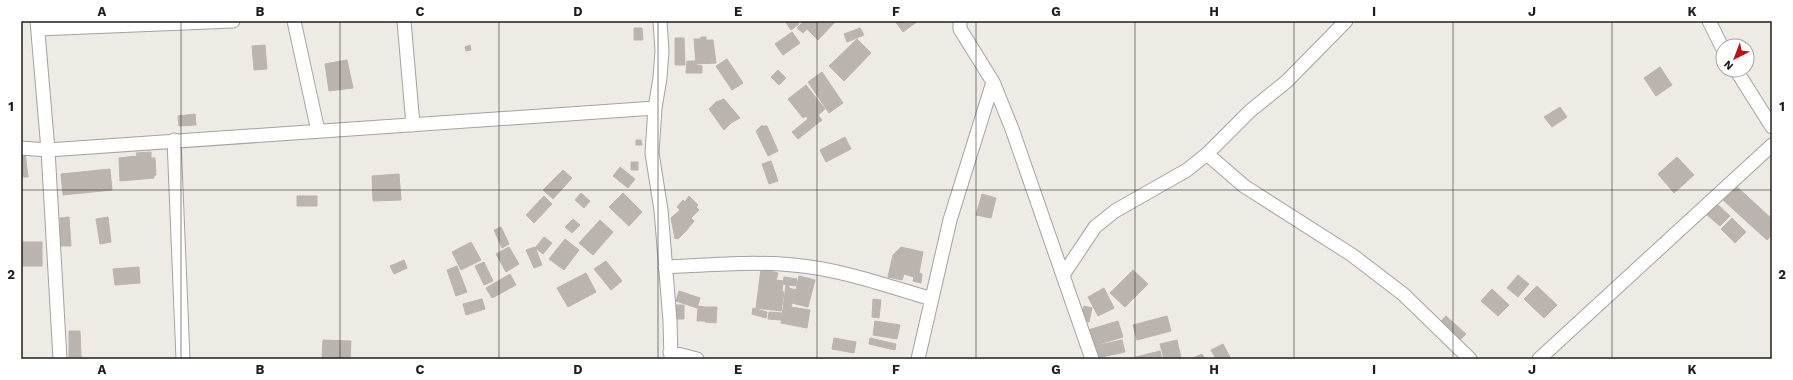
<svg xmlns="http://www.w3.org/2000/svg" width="1793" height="380" viewBox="0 0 1793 380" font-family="'Work Sans',sans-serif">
<rect width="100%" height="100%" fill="#eeebe5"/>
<!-- building -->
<path fill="#bbb4ae" stroke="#beb2a9" d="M785,21H796L799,24L791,30Z
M804,21L809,22L836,21L818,40L807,29L803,33L797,28Z
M895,21H918L903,32Z
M634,28H642L643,40H634Z
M860,28L864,35L847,42L844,34Z
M792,32L800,43L783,55L775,44Z
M701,37H706V40H713L716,63L696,64L694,39H700Z
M675,38H684L685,65H675Z
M857,39L871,53L844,81L829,66Z
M265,45L267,69L254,70L252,46Z
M470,45L471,50L466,51L465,47Z
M727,59L743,83L732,90L716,66Z
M347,60L353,88L329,91L325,64Z
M687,61H696V65L702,66V73H686Z
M1660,67L1672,85L1656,96L1644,78Z
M778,70L786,78L779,85L771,77Z
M822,72L843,103L829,113L808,82Z
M806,85L825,109L818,115L822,120L798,139L792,132L808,119L806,116L803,118L788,99Z
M724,99L740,118L731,123L724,130L709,109L716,102Z
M1560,107L1567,117L1552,127L1544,117Z
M195,114L196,125L179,126L178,116Z
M761,126H767L778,151L768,156L756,131Z
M845,137L851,149L826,162L820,150Z
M636,140H641L642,145H636Z
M21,152H25L28,177H21Z
M151,152V158H155L156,175L154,176V178L120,181L119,158L137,156L136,153Z
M1677,157L1694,175L1674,193L1658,174Z
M771,161L778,181L769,184L762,164Z
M631,162H638V170H631Z
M620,167L635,179L628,188L613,176Z
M110,169L112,190L63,195L61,174Z
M563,170L572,178L553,199L543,190Z
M399,174L401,200L373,201L372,176Z
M1736,186L1772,219V235L1767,240L1723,200Z
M581,193L590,201L584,208L575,200Z
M623,193L642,212L629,226L609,207Z
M982,194L996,198L991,218L976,215Z
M297,196H317V206H297Z
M544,196L552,204L534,223L526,215Z
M689,196L698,205L696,207L699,210L691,218L694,221L686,231L678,239L676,238L675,239L671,218L680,210L677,207L683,200L685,202Z
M1716,203L1730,216L1720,226L1706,214Z
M69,217L71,246H61L60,218Z
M108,217L111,242L100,244L96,219Z
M1732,218L1746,232L1735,243L1721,229Z
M573,219L580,225L572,233L565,227Z
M600,220L613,232L593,255L579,243Z
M501,227L509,244L502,248L494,230Z
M544,237L552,243L543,254L535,248Z
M565,239L579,250L564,270L549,259Z
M21,242H42V266H21Z
M471,242L481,260L461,270L452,252Z
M509,247L519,264L506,272L496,254Z
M535,247L542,265L534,268L526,250Z
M901,247L923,252L919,273L922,274L921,283L913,281L914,277L904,274L902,280L888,277L893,255Z
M404,260L407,268L394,274L390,266Z
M606,261L622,281L611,290L594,269Z
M484,262L493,281L484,285L475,266Z
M457,266L467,292L456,296L447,270Z
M139,267L140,283L115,285L113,269Z
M761,269L778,273L776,280L783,281L782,292H784L781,311L756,308Z
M1133,270L1148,284L1125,307L1110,293Z
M586,273L596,292L568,307L557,288Z
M510,274L516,285L492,298L486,288Z
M1518,275L1529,284L1518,297L1507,288Z
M799,276L815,280L808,307L792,303L791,307L810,310L807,328L781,323L786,285L789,286V288L796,290Z
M784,277L797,279L796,286L783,284Z
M1537,286L1557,305L1544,318L1524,299Z
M1104,288L1114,308L1098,316L1088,297Z
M1492,289L1509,305L1498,316L1481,301Z
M679,291L700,298L697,308L676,301Z
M482,299L485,309L466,315L463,304Z
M873,299L881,300L879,318L872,317Z
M675,305H684V319H675Z
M698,306L705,307V321H697Z
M1084,306L1092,308L1089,322L1080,320Z
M705,307H717L716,323L705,322Z
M753,308L767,312L766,318L752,314Z
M769,312L782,313L781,320L768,319Z
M1167,316L1171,331L1137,340L1133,325Z
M1446,316L1466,334L1458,342L1438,324Z
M875,321L900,325L897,339L873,335Z
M1118,321L1123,337L1092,346L1088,330Z
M69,331H80L81,357H69Z
M834,338L856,342L854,353L832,349Z
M870,338L896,344L895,350L869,344Z
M323,340L351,341L350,359H322Z
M1122,340L1125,352L1097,358L1094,346Z
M1177,340L1181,358L1164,359L1160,344Z
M1223,344L1231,359H1216L1211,350Z
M1160,351L1162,359H1137L1136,357Z
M1202,354L1205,359H1191Z"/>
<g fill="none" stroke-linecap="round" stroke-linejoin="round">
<defs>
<path id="street" d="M37,21L48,150L60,359
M294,21L318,131
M404,21L413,125
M660,21L662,51L660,78L655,108L652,153L661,210L670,321L671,359
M960,21V29L993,82L1012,129L1092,359
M1709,21L1723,49
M38,29L233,21
M1736,70L1772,127
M174,140L183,359
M21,148L48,150L655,108
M1207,154L1244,186L1352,255L1403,294L1470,359
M665,267C708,265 751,261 793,265C841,269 887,286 932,299
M1063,275L1095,227L1115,211L1187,170L1207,154L1250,111L1287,81L1346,21
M670,352L697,359
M918,359L950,220L993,82
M1539,359L1772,145"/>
</defs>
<!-- street casing -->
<use href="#street" stroke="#a2a2a2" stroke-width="15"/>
<!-- street -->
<use href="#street" stroke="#fff" stroke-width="13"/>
</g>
<!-- grid -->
<path fill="none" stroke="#1e1e1e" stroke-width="1" stroke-opacity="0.55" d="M181,21V359M340,21V359M499,21V359M658,21V359M817,21V359M976,21V359M1135,21V359M1294,21V359M1453,21V359M1612,21V359M21,190H1772"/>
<!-- border -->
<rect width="1793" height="380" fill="none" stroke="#ffffff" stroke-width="44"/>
<!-- north arrow -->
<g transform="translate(1735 58) rotate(222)"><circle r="19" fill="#ffffff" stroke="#a5a5a5"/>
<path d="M0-3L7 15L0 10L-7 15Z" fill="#b91314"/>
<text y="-6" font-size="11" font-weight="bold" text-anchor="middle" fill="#1e1e1e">N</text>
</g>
<rect x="22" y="22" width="1749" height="336" fill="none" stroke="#1e1e1e" stroke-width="1.5"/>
<g font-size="13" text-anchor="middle" font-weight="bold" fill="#1e1e1e">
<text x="102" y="16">A</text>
<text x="260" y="16">B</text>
<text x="420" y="16">C</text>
<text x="578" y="16">D</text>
<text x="738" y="16">E</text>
<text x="896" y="16">F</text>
<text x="1056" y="16">G</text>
<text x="1214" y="16">H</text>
<text x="1374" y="16">I</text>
<text x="1532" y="16">J</text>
<text x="1692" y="16">K</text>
<text x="11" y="111">1</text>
<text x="1782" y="111">1</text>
<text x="11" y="279">2</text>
<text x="1782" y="279">2</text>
<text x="102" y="374">A</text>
<text x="260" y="374">B</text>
<text x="420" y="374">C</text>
<text x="578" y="374">D</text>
<text x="738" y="374">E</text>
<text x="896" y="374">F</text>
<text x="1056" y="374">G</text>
<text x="1214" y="374">H</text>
<text x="1374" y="374">I</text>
<text x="1532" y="374">J</text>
<text x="1692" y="374">K</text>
</g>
</svg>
